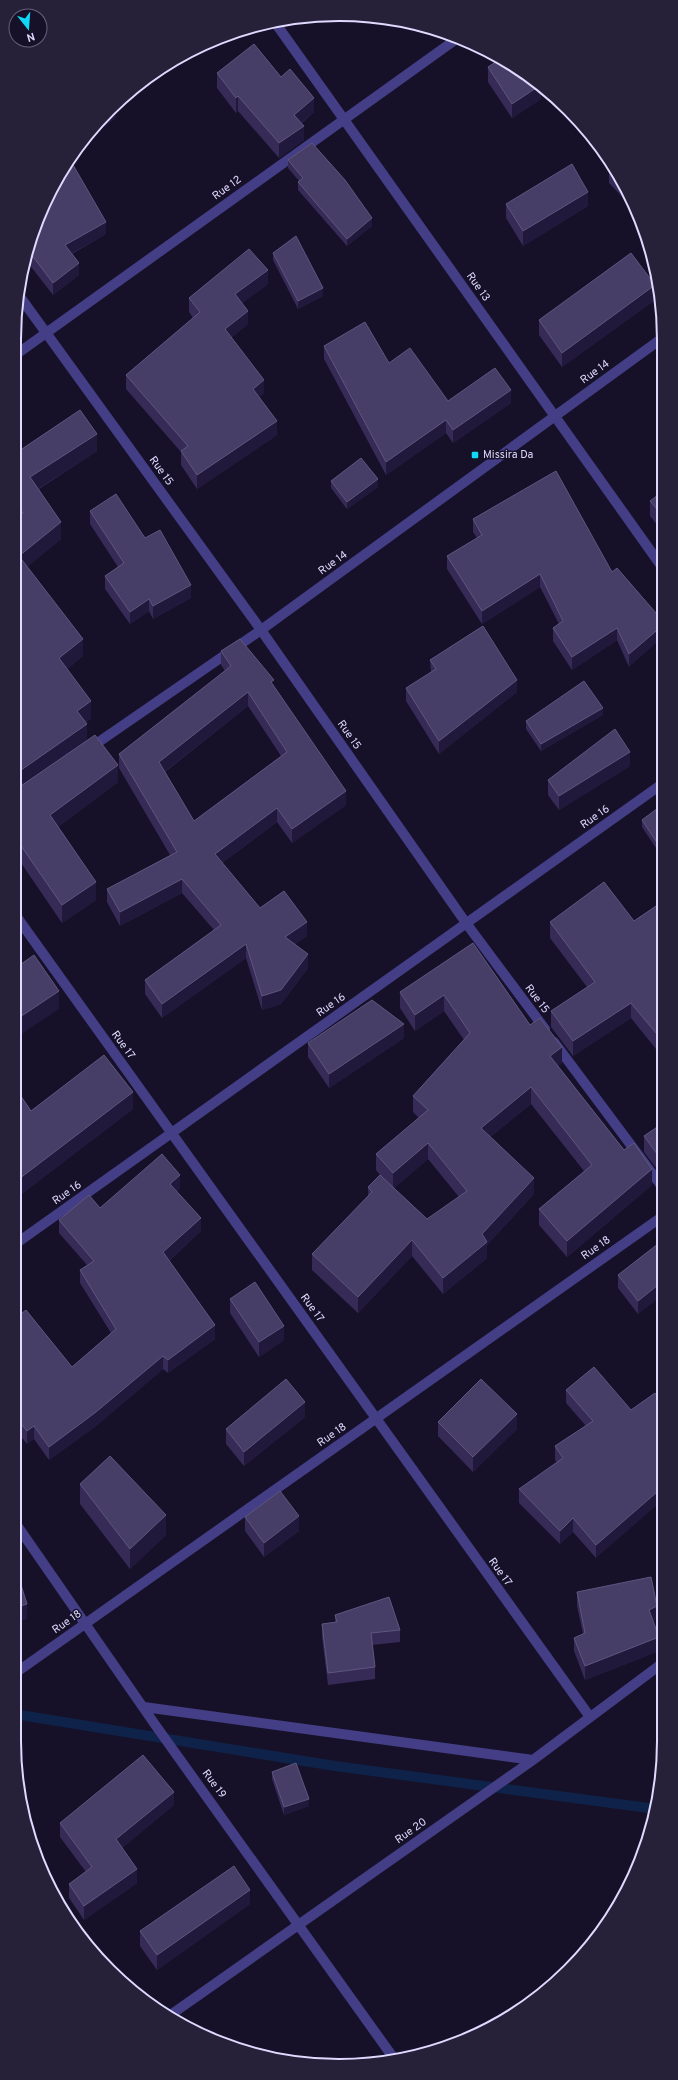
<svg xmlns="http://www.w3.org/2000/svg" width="678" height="2080" viewBox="0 0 678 2080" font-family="Overpass,sans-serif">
<rect width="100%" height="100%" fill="#161128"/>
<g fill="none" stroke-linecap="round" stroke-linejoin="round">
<!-- stream -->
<path stroke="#0f234a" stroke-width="10" d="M14,1714L335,1766L656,1809"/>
<!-- minor -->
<path stroke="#433e85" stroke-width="10" d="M274,21L662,567
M18,294L261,630L466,923L545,1029
M14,356L455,40
M14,913L590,1717
M554,1042L663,1188
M14,1245L662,784
M14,1521L156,1726L395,2060
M14,1674L663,1216
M144,1707L533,1760
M169,2016L533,1760L664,1662"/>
<!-- tertiary -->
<path stroke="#433e85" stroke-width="10" d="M90,748L261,630L661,339"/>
</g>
<!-- wall -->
<path fill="#352b56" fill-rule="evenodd" d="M488,67L541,88V99L512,118L488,82Z
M217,73L281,77L314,112L302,123L304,140L279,158L238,111L236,113L217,88Z
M288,160L372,226L347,246L298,190V182L299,181L288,168Z
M610,167L631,195L627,202L609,183V168Z
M506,204L588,206L523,246L506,218Z
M39,214L106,234L72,254L79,275L53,295L25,259Z
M273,253L323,296L298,309L273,260Z
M268,284L242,303L248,324L231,338L264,393L259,397L277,435L197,489L181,465V452L126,389V375L193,318L189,312V298Z
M655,300L562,367L539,335V320Z
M324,346L389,363L448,401L511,403L453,443L446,433L386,475L324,359Z
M14,450L16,453L97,451L39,489L61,539L27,567L83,656L67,669L91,718L86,722L87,740L118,782L58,827L96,900L62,923L17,857L14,859V519L15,518L14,517Z
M331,481L378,487L347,509L331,488Z
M662,492V531L650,516V501Z
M90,511L145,538L191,598L153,619L149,611L130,624L105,589V576L118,567L90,524Z
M473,519L612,572L662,620L629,667L617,640L572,670L553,641V628L559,624L540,587L482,624L447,569V556L477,538L473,532Z
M221,651L274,686L346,805L292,843L277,822L222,863L260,908L307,936L295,944L308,968L281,1004L262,1010L246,958L162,1018L145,994V980L214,930L182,893L120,926L107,902V889L170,855L119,768V754L225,671L221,665ZM248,706L281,756L194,821L165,772Z
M430,660L517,692L439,754L406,701V688L431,673Z
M603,715L541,751L526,729V721Z
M630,766L559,810L548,795V780Z
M662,805V853L660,854L642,827V820Z
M662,902L656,1049L631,1018L573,1056L551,1027V1011L587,987L550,938V922L634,921Z
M473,943L530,1025L562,1063L558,1066L652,1185L567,1257L539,1225V1209L584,1171L531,1104L490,1137L534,1194L487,1245V1258L443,1294L412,1256L358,1313L312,1270V1254L368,1196V1187L381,1176L376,1170V1154L419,1118L413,1112V1096L464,1040L444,1011L415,1031L400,1008V992ZM428,1159L459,1197L427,1219L394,1188Z
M404,1038L329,1088L308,1057V1043Z
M14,1086L31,1111L133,1109L15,1199H14Z
M663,1123V1177L644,1152V1136Z
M180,1189L177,1191L201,1231L169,1261L215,1339L168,1373L163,1369L96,1426L49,1460L34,1439L27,1444L14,1428V1319L72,1367L111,1333L80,1283V1270L87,1265L59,1233V1220L100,1208Z
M663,1240L638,1314L618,1288V1275Z
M230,1299L284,1340L259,1357L230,1313Z
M566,1390L631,1410L596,1558L573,1532L560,1544L519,1503V1489L557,1462L555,1460V1446L586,1426L566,1403Z
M305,1417L244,1466L226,1444V1429Z
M438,1422L517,1429L473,1472L438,1436Z
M80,1484L166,1535L130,1569L80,1504Z
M245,1517L299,1531L264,1557L245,1531Z
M577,1592L657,1619L653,1621L659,1651L585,1680L574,1651V1638L583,1634L577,1606Z
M335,1615L400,1630V1642L372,1645L375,1667V1679L328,1685L322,1637V1624L335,1622Z
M272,1772L309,1806L284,1815L272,1779Z
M174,1805L122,1848L137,1883L84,1920L69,1898V1884L86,1872L60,1837V1823Z
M250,1904L157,1970L140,1946V1931Z"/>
<!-- shaded-wall -->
<path fill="#21193c" d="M539,86L541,88V99L512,118V104Z
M238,96V111L236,113V98Z
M314,98V112L294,129V115Z
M116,104V118L86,140V137L109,109Z
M304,126V140L279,158V143Z
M627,190L631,195V198L627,202Z
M588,192V206L523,246V231Z
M372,218V226L347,246V239Z
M106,222V234L65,257V245Z
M79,263V275L53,295V283Z
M268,270V284L235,308V294Z
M655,285V300L562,367V353Z
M323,288V296L298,309V301Z
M248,311V324L225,343V329Z
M264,380V393L253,402V389Z
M511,390V403L453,443V430Z
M446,420V433L386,475V462Z
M277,421V435L197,489V475Z
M97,434V451L30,494V477Z
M378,479V487L347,509V502Z
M61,522V539L19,574V556Z
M540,574V587L482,624V611Z
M191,585V598L153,619V606Z
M149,599V611L130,624V612Z
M662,626V638L629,667V654Z
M617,628V640L572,670V657Z
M83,639V656L59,675V658Z
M517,680V692L439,754V741Z
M248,692V706L159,776V762Z
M91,701V718L77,728V711Z
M603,708V715L541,751V744Z
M87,724V742L14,792V775Z
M630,752V766L559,810V796Z
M118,765V782L50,833V815Z
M346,791V805L292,843V829Z
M277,808V822L215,868V854Z
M17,840V857L14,859V842Z
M662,845V853L660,854V847Z
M182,879V893L120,926V912Z
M96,882V900L62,923V905Z
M307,922V936L285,951V937Z
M246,944V958L162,1018V1004Z
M308,954V968L281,1004L262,1010V996Z
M59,991V1009L14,1039V1021Z
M444,995V1011L415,1031V1015Z
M631,1003V1018L573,1056V1041Z
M404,1024V1038L329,1088V1074Z
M663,1028V1043L656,1049V1033Z
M562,1047V1063L550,1072V1056Z
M531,1087V1104L481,1144V1128Z
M133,1092V1109L15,1199V1182Z
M428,1143V1159L393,1189V1173Z
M652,1169V1185L567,1257V1241Z
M180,1175V1189L170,1197V1184Z
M534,1178V1194L487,1245V1258L443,1294V1278L482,1234Z
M201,1218V1231L163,1266V1252Z
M412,1240V1256L358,1313V1297Z
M663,1281V1295L638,1314V1301Z
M215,1325V1339L168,1373V1360Z
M284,1326V1340L259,1357V1342Z
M163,1356V1369L96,1426L49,1460V1447Z
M305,1402V1417L244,1466V1452Z
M517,1414V1429L473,1472V1457Z
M34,1426V1439L27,1444V1431Z
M664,1486V1499L596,1558V1545Z
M166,1515V1535L130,1569V1549Z
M299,1516V1531L264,1557V1543Z
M573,1518V1532L560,1544V1531Z
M27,1604V1619L14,1623V1608Z
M657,1606V1619L649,1624V1610Z
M659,1637V1651L585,1680V1666Z
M174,1792V1805L116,1853V1839Z
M309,1799V1806L284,1815V1807Z
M137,1869V1883L84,1920V1906Z
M250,1890V1904L157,1970V1955Z"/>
<!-- building -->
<path fill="#473e68" stroke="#5f567f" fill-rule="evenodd" d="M254,44L281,77L290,69L314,98L294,115L304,126L279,143L238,96L236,98L217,73Z
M502,58L539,86L512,104L488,67Z
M312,143L345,180L372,218L347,239L298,182L303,178L288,160Z
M69,158L106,222L65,245L79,263L53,283L28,250L39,214Z
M572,164L588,192L523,231L506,204Z
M610,167L619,180L609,168Z
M296,236L323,288L298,301L273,253Z
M249,249L268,270L235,294L248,311L225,329L264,380L253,389L277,421L197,475L181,451L188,446L126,375L200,312L189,298Z
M631,253L655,285L562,353L539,320Z
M365,322L389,363L410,348L448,401L495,368L511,390L453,430L446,420L386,462L324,346Z
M80,410L97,434L30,477L61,522L19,556L83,639L59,658L91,701L77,711L87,724L14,775V519L23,513L14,500V450L16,453Z
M361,458L378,479L347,502L331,481Z
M556,471L612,572L617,568L662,620V626L629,654L617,628L572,657L553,628L563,621L540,574L482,611L447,556L482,535L473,519Z
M662,492V515L650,501Z
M116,494L145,538L160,530L191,585L153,606L149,599L130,612L105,576L124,563L90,511Z
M483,626L517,680L439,741L406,688L436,669L430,660Z
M240,639L274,680L271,682L346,791L292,829L277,808L215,854L260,908L284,891L307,922L285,937L308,954L281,990L262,996L246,944L162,1004L145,980L221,925L182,879L120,912L107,889L177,852L119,754L231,666L221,651ZM248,692L287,752L194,821L159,762Z
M584,681L603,708L541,744L526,721Z
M615,729L630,752L559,796L548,780Z
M95,735L118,765L50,815L96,882L62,905L17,840L14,842V788H18Z
M662,805V845L660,847L642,820Z
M604,882L634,921L662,902L663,1028L656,1033L631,1003L573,1041L551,1011L595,982L550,922Z
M473,943L530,1025L540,1018L562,1047L550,1056L624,1150L634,1143L652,1169L567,1241L539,1209L592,1165L531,1087L481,1128L534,1178L482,1234L487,1242L443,1278L412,1240L358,1297L312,1254L372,1192L368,1187L380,1175L427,1219L467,1191L428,1143L393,1173L376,1154L428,1110L413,1096L470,1033L444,995L415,1015L400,992Z
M34,955L59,991L14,1021V969Z
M372,1000L404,1024L329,1074L308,1043Z
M104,1055L133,1092L15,1182L14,1181V1086L31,1111Z
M663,1123V1162L644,1136Z
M162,1154L180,1175L170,1184L201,1218L163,1252L215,1325L168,1360L163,1356L96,1412L49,1447L34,1426L27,1431L14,1415V1319L26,1310L72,1367L116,1329L80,1270L94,1261L59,1220L89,1195L100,1208Z
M663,1240V1281L638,1301L618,1275Z
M255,1282L284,1326L259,1342L230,1299Z
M594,1367L631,1410L655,1393L661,1401L663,1400L664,1486L596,1545L573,1518L560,1531L519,1489L563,1458L555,1446L593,1421L566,1390Z
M286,1379L305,1402L244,1452L226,1429Z
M481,1379L517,1414L473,1457L438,1422Z
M110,1456L166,1515L130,1549L80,1484Z
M280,1491L299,1516L264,1543L245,1517Z
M17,1572L27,1604L14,1608V1573Z
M651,1577L657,1606L649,1610L659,1637L585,1666L574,1638L585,1633L577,1592Z
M389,1597L400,1630L371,1633L375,1667L328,1673L322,1624L337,1622L335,1615Z
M143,1755L174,1792L116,1839L137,1869L84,1906L69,1884L92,1867L60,1823Z
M296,1763L309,1799L284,1807L272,1772Z
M234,1866L250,1890L157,1955L140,1931Z"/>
<!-- markers -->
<rect fill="#0ed8f6" stroke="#161128" stroke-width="1.5" x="471" y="451" width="8" height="8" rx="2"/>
<g text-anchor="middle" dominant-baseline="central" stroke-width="3" stroke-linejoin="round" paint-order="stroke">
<!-- street labels -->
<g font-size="11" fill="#dfdafe" stroke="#161128">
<text transform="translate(227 188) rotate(-36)">Rue 12</text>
<text transform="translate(478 287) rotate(55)">Rue 13</text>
<text transform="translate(595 372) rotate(-36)">Rue 14</text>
<text transform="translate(161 471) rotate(54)">Rue 15</text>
<text transform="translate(333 563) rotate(-36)">Rue 14</text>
<text transform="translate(349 735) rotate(55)">Rue 15</text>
<text transform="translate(595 817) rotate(-35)">Rue 16</text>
<text transform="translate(537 999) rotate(53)">Rue 15</text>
<text transform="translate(331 1005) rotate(-35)">Rue 16</text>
<text transform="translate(123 1045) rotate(54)">Rue 17</text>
<text transform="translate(67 1193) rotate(-35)">Rue 16</text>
<text transform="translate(596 1248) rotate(-35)">Rue 18</text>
<text transform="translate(312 1308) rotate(54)">Rue 17</text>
<text transform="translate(332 1435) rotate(-35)">Rue 18</text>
<text transform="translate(500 1572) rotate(54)">Rue 17</text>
<text transform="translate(67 1622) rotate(-35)">Rue 18</text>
<text transform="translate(214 1784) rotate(54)">Rue 19</text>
<text transform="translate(411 1831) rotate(-35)">Rue 20</text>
</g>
<!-- poi labels -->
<g font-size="11" fill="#dfdafe" stroke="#161128" text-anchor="start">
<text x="483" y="455">Missira Da</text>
</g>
</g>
<!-- crop -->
<path d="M0 0H678V2080H0ZM339 21H339A318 318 0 0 1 657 339V1741A318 318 0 0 1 339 2059H339A318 318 0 0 1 21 1741V339A318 318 0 0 1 339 21Z" fill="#262139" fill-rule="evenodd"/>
<path fill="none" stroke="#dfdafe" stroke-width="2" d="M339 21H339A318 318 0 0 1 657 339V1741A318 318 0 0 1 339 2059H339A318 318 0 0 1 21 1741V339A318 318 0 0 1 339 21Z"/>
<!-- north arrow -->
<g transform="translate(28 28) rotate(163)"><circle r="19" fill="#161128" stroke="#66617e"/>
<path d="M0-3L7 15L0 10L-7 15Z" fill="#0ed8f6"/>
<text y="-6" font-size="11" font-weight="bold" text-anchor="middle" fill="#dfdafe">N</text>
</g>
</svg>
